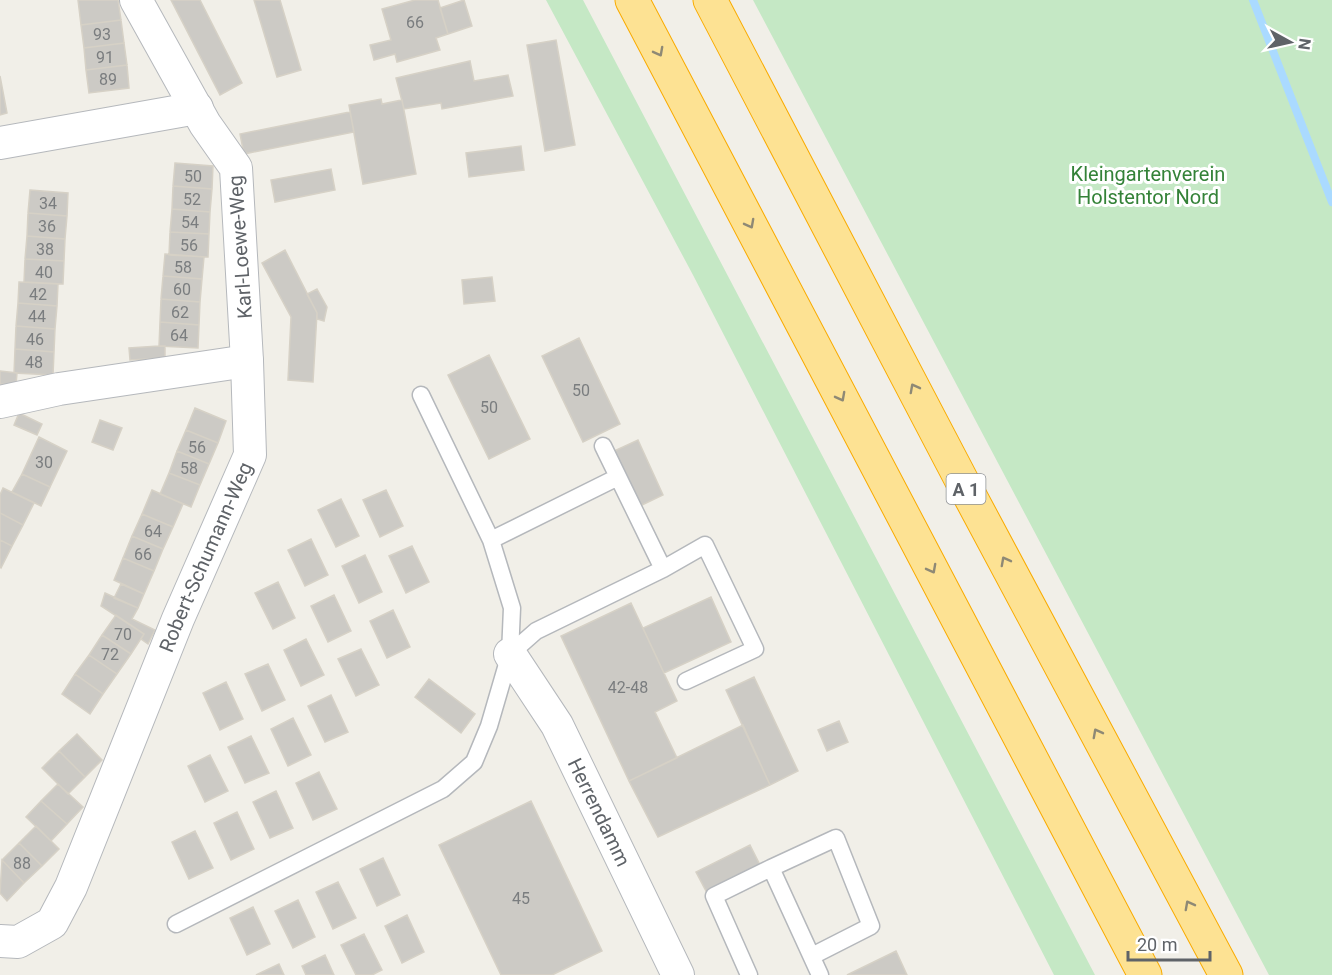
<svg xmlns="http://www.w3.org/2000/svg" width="1332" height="975" viewBox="0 0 1332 975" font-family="Roboto,sans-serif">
<rect width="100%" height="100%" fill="#f1efe8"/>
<!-- green -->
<path fill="#c5e8c5" d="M546,0H583L1095,975H1054L693,275Z
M753,0H1332V975H1269Z"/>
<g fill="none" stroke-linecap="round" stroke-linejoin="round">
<!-- stream -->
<path stroke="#aadaff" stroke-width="8" d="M1253,0L1332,202"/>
</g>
<!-- building -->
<path fill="#cccac5" stroke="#d6d1c6" stroke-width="1.5" d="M78,0H118L121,20L81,25Z
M171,0H200L242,83L220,95Z
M254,0H280L301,70L277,77Z
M415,0H438L448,34L436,38L440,50L397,62L395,54L374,60L370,45L391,40L382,9Z
M464,0L472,26L448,34L440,8Z
M121,20L124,43L84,48L81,25Z
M556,40L575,145L545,151L527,45Z
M124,43L127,65L86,70L84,48Z
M470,61L474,81L508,75L513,96L442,109L441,103L404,109L396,78Z
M127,65L129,88L89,93L86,70Z
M0,76L7,113L0,115Z
M381,99L382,104L402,100L416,174L363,184L349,105Z
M350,112L354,132L244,154L240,134Z
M521,146L524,170L469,177L466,153Z
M175,163L213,166L212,189L173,186Z
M331,169L335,190L275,202L271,180Z
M173,186L212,189L210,212L172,209Z
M30,190L68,193L67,216L28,213Z
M172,209L210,212L209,234L170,232Z
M28,213L67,216L65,239L27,236Z
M170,232L209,234L208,257L169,255Z
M27,236L65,239L64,261L25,259Z
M285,250L317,313L313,382L288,380L291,317L262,263Z
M165,254L204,257L202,279L163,276Z
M25,259L64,261L63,284L24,282Z
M163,276L202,279L200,302L161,299Z
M492,277L495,301L464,304L462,280Z
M19,282L58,284L57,306L18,303Z
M317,289L327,307L324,321L317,319V313L307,294Z
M161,299L200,302L199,325L160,322Z
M18,303L57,306L55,329L16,326Z
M160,322L199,325L198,348L159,346Z
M16,326L55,329L54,352L15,349Z
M579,338L620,424L583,442L542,356Z
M159,346H165V358L130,360L129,348Z
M15,349L54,352L53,375L14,373Z
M489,355L530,439L489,459L448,375Z
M0,371L17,373L16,385L0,384Z
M195,408L226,421L218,443L186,430Z
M19,413L42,424L37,435L14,425Z
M100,420L122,428L113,450L92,442Z
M186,430L218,443L209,464L177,451Z
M39,437L67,451L50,487L22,474Z
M638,440L663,495L640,506L614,451Z
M177,451L209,464L200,485L169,473Z
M169,473L200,485L191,507L160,494Z
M22,474L50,487L41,506L12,492Z
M3,488L34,503L23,525L0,513V495Z
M152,490L183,504L173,527L142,514Z
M386,490L403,526L380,537L363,500Z
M341,499L359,536L336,547L318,510Z
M0,513L23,525L12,546L0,540Z
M142,514L173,527L163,549L132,536Z
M132,536L163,549L154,571L123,558Z
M311,539L328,575L305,586L288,550Z
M0,540L12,546L1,568L0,567Z
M412,546L429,582L406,593L389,556Z
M365,555L382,592L359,603L342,566Z
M123,558L154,571L144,594L114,580Z
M278,582L295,618L273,629L255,593Z
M121,584L144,594L138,608L114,598Z
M105,593L138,608L132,619L155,630L148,644L141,639L144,634L101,606Z
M334,595L351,631L328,642L311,606Z
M711,597L731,642L664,673L643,628Z
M631,603L677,701L655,712L677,758L629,781L561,636Z
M393,610L410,647L387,658L370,621Z
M116,615L144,634L131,654L102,635Z
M102,635L131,654L117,674L89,655Z
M306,639L324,675L301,686L284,650Z
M361,649L379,685L356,696L338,659Z
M89,655L117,674L103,694L75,674Z
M268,664L285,700L262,711L245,674Z
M75,674L103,694L90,714L62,694Z
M754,677L798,771L770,785L726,690Z
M429,679L475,714L461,733L415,697Z
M226,682L243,719L220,730L203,693Z
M331,695L348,732L325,742L308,706Z
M293,718L311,755L288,766L271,729Z
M839,721L848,742L827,751L818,730Z
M743,725L770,785L658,837L629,781Z
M77,734L102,760L85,777L59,751Z
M251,736L269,773L245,783L228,747Z
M59,751L85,777L68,794L42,768Z
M210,755L228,791L205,802L188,766Z
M319,772L337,809L313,820L296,783Z
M58,784L83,807L67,824L41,801Z
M276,791L293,828L270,838L253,802Z
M41,801L67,824L51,841L26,817Z
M531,801L602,951L552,975H501L439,845Z
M237,812L254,849L231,860L214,823Z
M36,826L59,849L42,866L19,843Z
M195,831L213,868L189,879L172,842Z
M19,843L42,866L24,883L2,860Z
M750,845L760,865L706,891L696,872Z
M383,858L400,895L377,906L360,869Z
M2,860L24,883L7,901L0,893Z
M338,882L356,918L333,929L316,892Z
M298,900L315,937L293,948L275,911Z
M253,907L270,944L247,955L230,918Z
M407,915L424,952L402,963L385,926Z
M364,934L382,970L372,975H356L341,945Z
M896,951L907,975H847Z
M325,955L334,975H306L302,966Z
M279,964L284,975H256Z"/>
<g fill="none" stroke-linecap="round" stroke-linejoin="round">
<defs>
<path id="service" d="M603,446L663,569
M491,540L618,477
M510,654L536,631L663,569L705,545L755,649L686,681
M176,924L443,789L474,762L489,726L510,654L512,608L491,540L421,395
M812,956L871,926L836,838L771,868L820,975
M749,975L714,896L771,868"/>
<g id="minor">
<path d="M0,143L197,108"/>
<path d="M0,402L59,389L247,361"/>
<path id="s1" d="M510,654L557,725L678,975"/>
<path id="s2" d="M0,941L18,942L52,923L71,887L178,619L250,455L247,361L236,168L205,124L136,0"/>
</g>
<path id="motorway" d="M632,0L1145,975
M710,0L963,483L1226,975"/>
</defs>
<!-- service casing -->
<use href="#service" stroke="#b5b8bc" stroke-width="19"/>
<!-- minor casing -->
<use href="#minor" stroke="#b5b8bc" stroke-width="34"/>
<!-- motorway casing -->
<use href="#motorway" stroke="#f9ab00" stroke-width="35"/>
<!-- service -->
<use href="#service" stroke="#fff" stroke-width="16"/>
<!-- minor -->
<use href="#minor" stroke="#fff" stroke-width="32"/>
<!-- motorway -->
<use href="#motorway" stroke="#fde293" stroke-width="33"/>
</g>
<!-- one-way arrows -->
<defs><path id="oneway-chevron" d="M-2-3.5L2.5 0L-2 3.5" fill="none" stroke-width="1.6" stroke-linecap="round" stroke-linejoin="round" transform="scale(1.5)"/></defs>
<g stroke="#8e8975">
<use href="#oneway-chevron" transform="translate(659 52) rotate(62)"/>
<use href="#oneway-chevron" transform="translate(750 224) rotate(62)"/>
<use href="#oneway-chevron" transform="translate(914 388) rotate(-118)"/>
<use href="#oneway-chevron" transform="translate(841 397) rotate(62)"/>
<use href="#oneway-chevron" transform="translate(1005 561) rotate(-118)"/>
<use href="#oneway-chevron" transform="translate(932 569) rotate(62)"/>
<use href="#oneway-chevron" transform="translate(1097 733) rotate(-118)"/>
<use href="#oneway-chevron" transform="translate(1189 905) rotate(-118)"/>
</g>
<g text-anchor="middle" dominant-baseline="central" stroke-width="6" stroke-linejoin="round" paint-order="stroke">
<!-- number labels -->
<g font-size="16" fill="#7a7d7f">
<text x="415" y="22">66</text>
<text x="102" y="34">93</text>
<text x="105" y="57">91</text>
<text x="108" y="79">89</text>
<text x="193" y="176">50</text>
<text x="192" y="199">52</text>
<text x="48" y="203">34</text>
<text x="190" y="222">54</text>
<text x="47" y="226">36</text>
<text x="189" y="245">56</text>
<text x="45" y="249">38</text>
<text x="183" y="267">58</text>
<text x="44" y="272">40</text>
<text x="182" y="289">60</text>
<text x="38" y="294">42</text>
<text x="180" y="312">62</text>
<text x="37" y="316">44</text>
<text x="179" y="335">64</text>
<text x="35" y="339">46</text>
<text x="34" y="362">48</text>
<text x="581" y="390">50</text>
<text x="489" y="407">50</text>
<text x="197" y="447">56</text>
<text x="44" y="462">30</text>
<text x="189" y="468">58</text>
<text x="153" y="531">64</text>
<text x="143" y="554">66</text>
<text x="123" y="634">70</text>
<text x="110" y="654">72</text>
<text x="628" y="687">42-48</text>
<text x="22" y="863">88</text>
<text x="521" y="898">45</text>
</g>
<!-- shield labels -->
<rect fill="#fff" stroke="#8f9295" stroke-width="1.5" x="946.5" y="474" width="39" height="30" rx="4.5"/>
<g font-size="18" font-weight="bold" fill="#5f6368">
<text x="966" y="489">A 1</text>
</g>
<!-- park labels -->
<g font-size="20" fill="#348238" stroke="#fff">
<text x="1148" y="174">Kleingartenverein<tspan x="1148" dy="23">Holstentor Nord</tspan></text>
</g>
<!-- street labels -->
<g font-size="20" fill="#5f6368" stroke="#fff">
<text transform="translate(240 247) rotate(-94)">Karl-Loewe-Weg</text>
<text stroke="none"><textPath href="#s2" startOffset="454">Robert-Schumann-Weg</textPath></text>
<text stroke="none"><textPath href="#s1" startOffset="182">Herrendamm</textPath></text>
</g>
</g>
<!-- north arrow -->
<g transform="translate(1290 42) rotate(98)" stroke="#ffffff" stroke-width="4.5" paint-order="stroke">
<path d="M0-4.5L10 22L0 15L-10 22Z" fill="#5f6368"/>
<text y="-9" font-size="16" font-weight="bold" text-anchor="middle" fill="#5f6368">N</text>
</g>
<!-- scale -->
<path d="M1128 951v9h82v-9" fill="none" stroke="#5f6368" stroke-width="3"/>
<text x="1137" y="951" font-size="18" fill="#5f6368" stroke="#ffffff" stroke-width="4.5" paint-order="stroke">20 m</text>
</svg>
